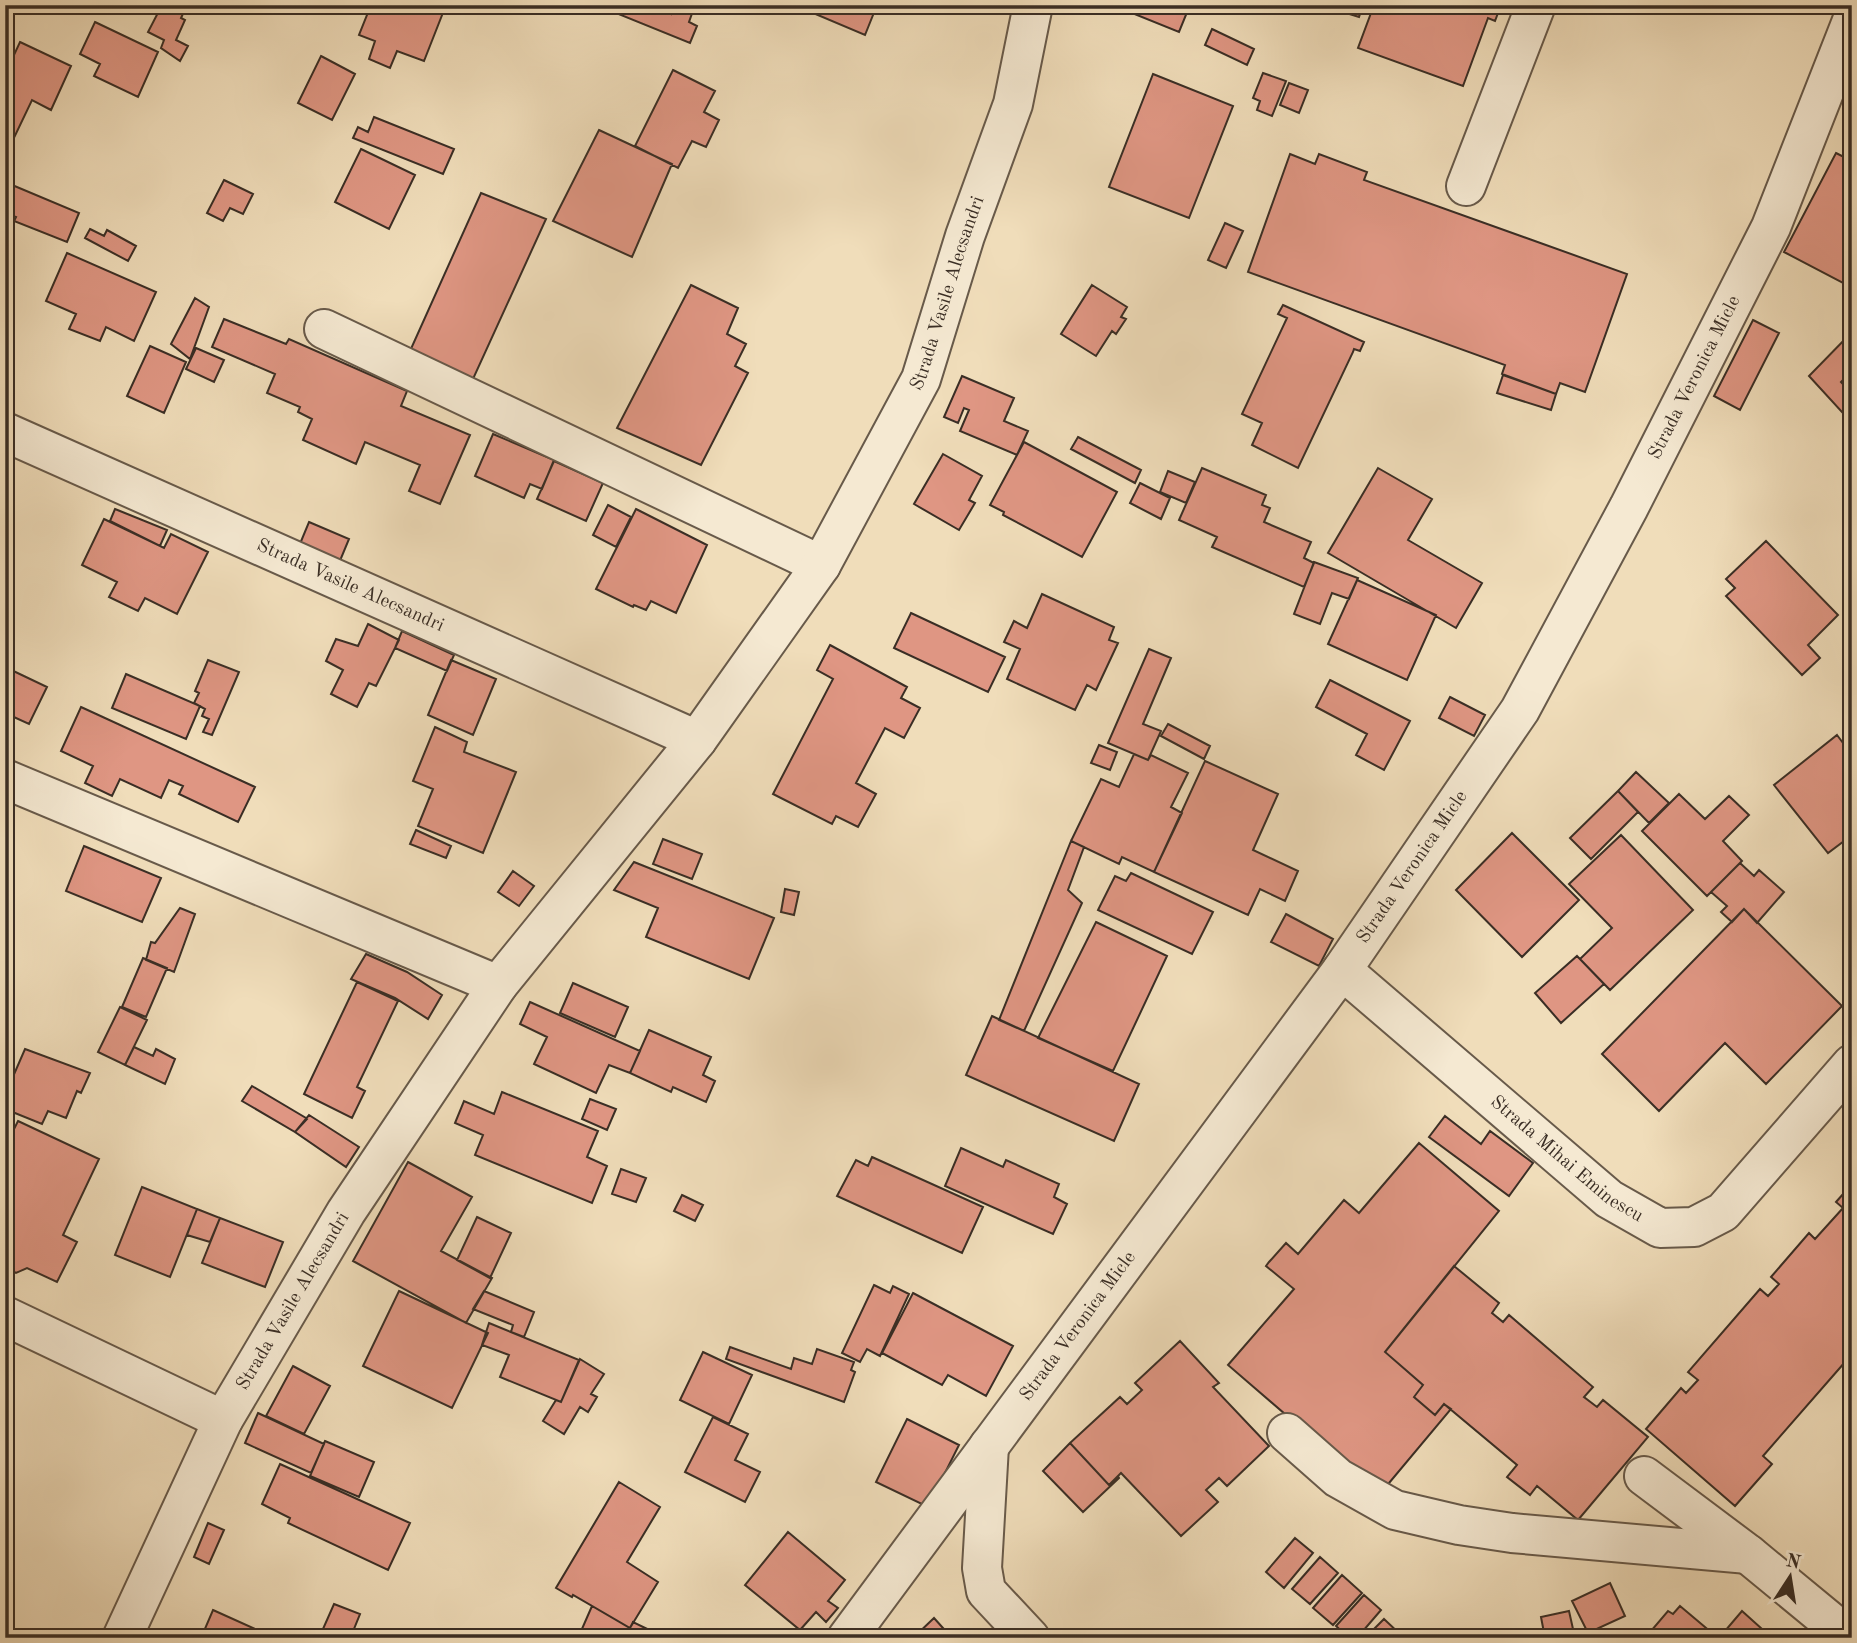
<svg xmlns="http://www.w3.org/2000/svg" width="1857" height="1643" viewBox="0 0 1857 1643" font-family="'Old Standard TT',serif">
<rect width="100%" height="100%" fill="#f0ddba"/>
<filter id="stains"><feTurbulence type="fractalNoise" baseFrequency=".00286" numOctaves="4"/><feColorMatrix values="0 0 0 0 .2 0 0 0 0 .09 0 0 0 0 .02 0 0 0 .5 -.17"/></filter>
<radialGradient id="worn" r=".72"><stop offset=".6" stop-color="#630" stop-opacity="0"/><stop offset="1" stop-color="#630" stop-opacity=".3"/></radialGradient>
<!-- building -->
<path fill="#df9683" stroke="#3a2e25" stroke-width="2" d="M162,5H187L181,18L185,20L176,40L188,46L180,61L161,48L164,40L148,32Z
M371,5H446L424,61L397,51L390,68L369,59L375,41L359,35Z
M607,5H655L671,14L674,5H695L689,22L697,26L690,43L606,9Z
M817,5H877L865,35L813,13Z
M1124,5H1190L1179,32L1122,9Z
M1345,5H1363L1359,17L1343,12Z
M1374,5H1501L1495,21L1488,18L1463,86L1358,48Z
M95,22L158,52L138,97L94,76L100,64L80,54Z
M1212,29L1254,49L1247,65L1205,45Z
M20,42L71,66L51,110L32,100L12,142L5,139V51L14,55Z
M321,56L355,74L332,120L298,103Z
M673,70L715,91L704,112L719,120L706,147L692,141L678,168L635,146Z
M1263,73L1286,81L1272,116L1257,110L1260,101L1253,98Z
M1153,74L1233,106L1189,218L1109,187Z
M1289,83L1308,90L1299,113L1280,105Z
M374,117L454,149L443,174L353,138L358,127L368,132Z
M599,130L672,164L632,257L553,221Z
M361,149L415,175L389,229L335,202Z
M1836,153L1852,161V265L1843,283L1784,252Z
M1290,154L1315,164L1319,154L1367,172L1364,180L1627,274L1585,392L1560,383L1556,394L1502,374L1505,365L1248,272Z
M224,180L253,194L243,214L230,208L223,221L207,213Z
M5,182L79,213L67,242L14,221L16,217L5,213Z
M481,193L546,219L473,379L410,351Z
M1225,223L1243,231L1226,268L1208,260Z
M90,229L104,236L107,230L136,246L128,261L85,238Z
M67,253L156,292L134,341L106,327L100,341L69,329L76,314L46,301Z
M691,285L738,308L727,334L746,344L735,366L748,373L701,465L617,428Z
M1092,285L1127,307L1121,317L1126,319L1116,334L1112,331L1096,356L1061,334Z
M195,298L209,307L190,359L171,344Z
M1283,305L1364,342L1360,351L1354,349L1353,352L1298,468L1252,445L1262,423L1242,414L1287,318L1278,314Z
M224,319L286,344L289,339L407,391L401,406L470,435L440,504L409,491L420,465L365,442L356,464L303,440L312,419L298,412L300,407L267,393L275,374L212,347Z
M1753,320L1779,333L1740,410L1714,396Z
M1852,332V371L1841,382L1852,394V423L1809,376Z
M150,346L186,362L164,413L127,396Z
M196,348L224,360L214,382L186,369Z
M1503,375L1556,394L1551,410L1497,393Z
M962,376L1014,398L1004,421L1028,431L1017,455L960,431L969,410L964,408L958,423L944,417Z
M493,434L554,460L542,489L530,484L524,498L475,476Z
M1078,437L1141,470L1135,483L1071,449Z
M1024,442L1117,492L1082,557L1003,515L1004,512L990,505Z
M943,454L982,476L969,500L975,503L959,530L914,504Z
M554,461L603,483L586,521L537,499Z
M1202,468L1266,495L1262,505L1270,508L1264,522L1311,542L1304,558L1314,563L1304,587L1212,547L1217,537L1179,520Z
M1378,468L1432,499L1408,540L1482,583L1456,628L1328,553Z
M1168,471L1195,482L1186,503L1160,492Z
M1140,483L1170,498L1161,519L1130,503Z
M608,505L631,517L616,547L593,535Z
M115,509L167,530L160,546L110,521Z
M636,509L707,545L676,613L651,601L646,610L634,605L633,607L596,589Z
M104,519L164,548L171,534L208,552L177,614L145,598L138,611L109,597L117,582L82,565Z
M309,522L349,539L337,568L297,551Z
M1766,541L1838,615L1808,645L1820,658L1802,675L1726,596L1735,588L1726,579Z
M1314,562L1358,578L1349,599L1332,593L1320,624L1294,614Z
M1357,580L1436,615L1407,680L1328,644Z
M1042,594L1114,627L1109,640L1118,643L1096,690L1087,685L1075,710L1007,679L1020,649L1004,642L1014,621L1027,628Z
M911,613L1005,657L988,692L894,648Z
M368,624L399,640L376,686L369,683L357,707L331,694L343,670L326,661L336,639L358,646Z
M402,631L454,655L447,671L395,648Z
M830,645L907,687L901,698L920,708L904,738L885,728L856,783L876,794L858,827L836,816L832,824L773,794L833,679L817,670Z
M1149,649L1171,658L1143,724L1161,731L1148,760L1108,743Z
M208,660L239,672L212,735L203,732L209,719L202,716L205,709L194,703L199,693L195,691Z
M451,660L496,679L473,735L428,715Z
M5,667L47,687L29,724L5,713Z
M126,674L200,706L186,739L112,708Z
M1330,680L1410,721L1384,770L1356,755L1367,734L1316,707Z
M1450,697L1485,715L1474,736L1439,718Z
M81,707L255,787L238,822L179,794L183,786L169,780L161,798L120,779L112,796L85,783L93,766L61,751Z
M1168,724L1210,746L1204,759L1161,736Z
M435,727L467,742L464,752L516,772L483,853L418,826L433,789L413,781Z
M1837,735L1852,755V835L1828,853L1774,785Z
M1099,745L1117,752L1110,770L1091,763Z
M1134,754L1148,760L1151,755L1188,773L1171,807L1182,813L1154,872L1122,857L1119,864L1071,841L1101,779L1119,787Z
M1205,761L1278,794L1253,850L1298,871L1285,901L1260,889L1248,915L1154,872Z
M1636,772L1669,803L1649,823L1618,791Z
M1618,791L1638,812L1591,859L1570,838Z
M1679,794L1705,819L1729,796L1749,815L1723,841L1742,861L1707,896L1642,831Z
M416,830L451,846L446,858L410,844Z
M1512,833L1579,900L1522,957L1456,890Z
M1621,835L1693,910L1610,990L1580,959L1612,928L1569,884Z
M663,839L702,854L692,879L653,864Z
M1071,841L1084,847L1068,890L1082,903L1024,1031L999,1020Z
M84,846L161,878L142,922L66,891Z
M634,862L774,918L749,979L646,937L658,908L614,890Z
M1740,863L1754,876L1759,870L1784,892L1757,923L1744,909L1732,922L1721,912L1727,906L1711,892Z
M513,871L534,886L519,906L498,892Z
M1131,873L1213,912L1192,954L1098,910L1115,876L1126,881Z
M785,889L799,892L794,915L781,912Z
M180,908L195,914L174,972L146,960L151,942L155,943Z
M1744,909L1842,1006L1766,1084L1725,1043L1659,1111L1602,1054Z
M1286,914L1333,939L1319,966L1271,942Z
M1096,922L1167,956L1113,1071L1038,1038Z
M366,954L407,972L442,995L428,1019L395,998L351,979Z
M1577,956L1604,984L1561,1023L1535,993Z
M143,958L167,968L146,1017L122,1007Z
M357,982L398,1001L357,1087L365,1091L352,1118L304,1094Z
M573,983L628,1007L615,1037L560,1013Z
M530,1002L640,1051L630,1073L609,1065L596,1093L534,1064L547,1037L520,1024Z
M120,1007L147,1020L125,1065L98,1052Z
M992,1016L1139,1084L1114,1141L966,1075Z
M649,1030L711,1057L703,1075L715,1081L706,1102L673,1087L671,1092L630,1073Z
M134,1047L153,1056L156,1049L175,1059L165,1084L125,1065Z
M25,1049L90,1073L81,1093L77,1091L66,1118L48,1111L42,1124L5,1109V1095Z
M252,1086L306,1118L307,1119L295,1132L242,1101Z
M502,1092L598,1131L587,1157L607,1166L592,1203L475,1155L483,1135L455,1123L464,1101L494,1114Z
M590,1099L616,1109L607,1130L582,1119Z
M309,1115L359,1147L346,1167L295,1132Z
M1445,1116L1481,1144L1490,1131L1533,1163L1509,1196L1429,1137Z
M18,1121L99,1159L63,1235L77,1242L57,1282L27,1268L16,1273L5,1267V1147Z
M1419,1143L1499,1211L1385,1352L1423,1385L1414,1397L1435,1415L1444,1404L1451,1409L1379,1495L1228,1365L1294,1289L1266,1266L1269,1262L1286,1243L1298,1254L1344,1200L1359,1213Z
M961,1148L1003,1167L1006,1160L1059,1184L1054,1197L1067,1204L1053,1234L945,1186Z
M872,1157L983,1207L962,1253L837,1196L856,1160L868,1166Z
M408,1162L472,1197L441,1251L492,1278L466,1323L353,1261Z
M621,1169L646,1178L636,1202L612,1194Z
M1852,1184V1354L1763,1456L1772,1464L1735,1506L1646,1429L1681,1388L1686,1393L1698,1380L1688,1372L1760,1289L1768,1296L1779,1284L1771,1277L1809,1233L1815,1239L1843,1208L1836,1202Z
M142,1187L197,1209L170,1277L115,1255Z
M682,1195L703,1205L695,1221L674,1211Z
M197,1209L220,1218L210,1242L187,1235Z
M477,1217L511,1233L490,1278L457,1260Z
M220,1218L283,1242L265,1287L202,1263Z
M1454,1266L1499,1303L1492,1313L1503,1322L1509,1315L1593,1387L1584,1397L1597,1407L1603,1400L1648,1437L1578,1520L1537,1486L1530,1495L1507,1477L1517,1465L1444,1404L1435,1415L1414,1397L1423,1385L1385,1352Z
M874,1285L890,1293L893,1286L909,1294L880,1356L867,1349L860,1362L842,1353Z
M399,1291L488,1333L452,1408L363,1366Z
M484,1291L534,1312L524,1337L511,1332L513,1325L473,1309Z
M913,1293L1013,1346L986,1396L948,1375L942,1385L882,1353Z
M489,1323L579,1360L561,1402L500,1377L509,1355L482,1345Z
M1180,1341L1219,1383L1213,1387L1269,1446L1227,1486L1219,1478L1206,1490L1218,1502L1181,1536L1121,1473L1109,1485L1070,1443L1120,1397L1127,1404L1142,1390L1135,1383Z
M730,1347L791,1369L794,1358L812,1364L817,1349L854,1362L851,1370L855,1372L844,1402L726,1359Z
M703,1352L752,1375L729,1424L680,1400Z
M580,1359L604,1374L591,1394L597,1397L588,1412L580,1407L564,1434L543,1421L556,1400L561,1402Z
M293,1366L330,1386L304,1434L266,1416Z
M258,1413L324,1444L311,1473L245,1443Z
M713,1417L748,1434L735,1460L760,1472L745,1502L685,1472Z
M907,1419L959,1445L928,1507L876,1482Z
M325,1441L374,1462L359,1497L310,1476Z
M1070,1443L1109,1485L1118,1476L1119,1478L1083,1512L1043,1471Z
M280,1464L410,1523L388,1570L288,1523L290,1518L262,1504Z
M619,1482L660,1507L627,1562L658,1582L630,1628L573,1595L572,1597L556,1588Z
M208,1523L224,1530L209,1564L194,1557Z
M788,1532L845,1580L828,1601L838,1608L826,1622L816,1612L800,1630L745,1585Z
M1295,1538L1313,1553L1284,1588L1266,1572Z
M1320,1557L1338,1573L1310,1604L1292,1589Z
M1342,1575L1362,1593L1333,1625L1313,1608Z
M1610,1583L1625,1616L1588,1633L1572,1601Z
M1364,1595L1381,1610L1357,1638H1349L1336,1626Z
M334,1604L360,1614L354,1629L376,1638H319Z
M592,1606L630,1628L633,1622L666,1638H578Z
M1680,1606L1718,1638H1645L1668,1611L1673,1614Z
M213,1610L275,1638H201Z
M1569,1611L1575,1638H1545L1541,1617Z
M1742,1611L1772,1638H1719Z
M934,1618L952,1638H913Z
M1384,1619L1403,1637L1410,1631L1417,1638H1365Z"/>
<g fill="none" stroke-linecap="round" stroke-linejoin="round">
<defs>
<g id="minor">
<path d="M1466,186L1536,5"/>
<path d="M324,329L821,565"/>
<path id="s1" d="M5,432L697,740"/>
<path d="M5,779L498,985"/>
<path id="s2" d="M1342,970L1609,1199L1660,1228L1694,1227L1723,1212L1852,1064"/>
<path d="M5,1316L223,1420"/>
<path d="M1287,1433L1338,1478L1395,1510L1459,1525L1512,1533L1748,1554"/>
<path d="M989,1446L982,1568L986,1591L1030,1638"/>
<path d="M1644,1476L1748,1554L1850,1638"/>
<path id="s3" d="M122,1638L223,1420L346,1212L498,985L697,740L821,565L921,379L965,236L1013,104L1033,5"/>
<path id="s4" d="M847,1638L1342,970L1520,710L1629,507L1771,227L1852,21"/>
</g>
</defs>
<!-- minor casing -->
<use href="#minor" stroke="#685a4a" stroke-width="42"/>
<!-- minor -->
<use href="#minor" stroke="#f5e9d2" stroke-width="38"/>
</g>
<g text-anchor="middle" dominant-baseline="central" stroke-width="5" stroke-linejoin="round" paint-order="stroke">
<!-- street labels -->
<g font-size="19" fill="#3a2e25" stroke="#f5e9d2">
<text stroke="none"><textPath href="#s3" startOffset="1586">Strada Vasile Alecsandri</textPath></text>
<text stroke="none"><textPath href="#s4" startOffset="1522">Strada Veronica Micle</textPath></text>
<text stroke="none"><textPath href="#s1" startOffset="378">Strada Vasile Alecsandri</textPath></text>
<text stroke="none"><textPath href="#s4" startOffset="956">Strada Veronica Micle</textPath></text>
<text stroke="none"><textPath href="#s2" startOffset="294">Strada Mihai Eminescu</textPath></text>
<text stroke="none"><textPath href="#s3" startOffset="378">Strada Vasile Alecsandri</textPath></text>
<text stroke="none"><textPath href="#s4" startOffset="388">Strada Veronica Micle</textPath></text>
</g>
</g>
<!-- margin -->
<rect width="1857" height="1643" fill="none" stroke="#f0ddba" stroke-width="28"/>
<rect x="7" y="7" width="1843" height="1629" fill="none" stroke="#3a2e25" stroke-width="3.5"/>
<rect x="14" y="14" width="1829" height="1615" fill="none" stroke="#3a2e25" stroke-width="2"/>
<!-- north arrow -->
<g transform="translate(1790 1577) rotate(12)" stroke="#f5e9d2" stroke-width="5" paint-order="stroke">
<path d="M0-5L12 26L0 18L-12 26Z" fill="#3a2e25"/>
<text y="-10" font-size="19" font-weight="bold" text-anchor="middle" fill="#3a2e25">N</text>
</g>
<rect width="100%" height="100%" filter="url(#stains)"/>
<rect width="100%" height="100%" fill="url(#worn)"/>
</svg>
